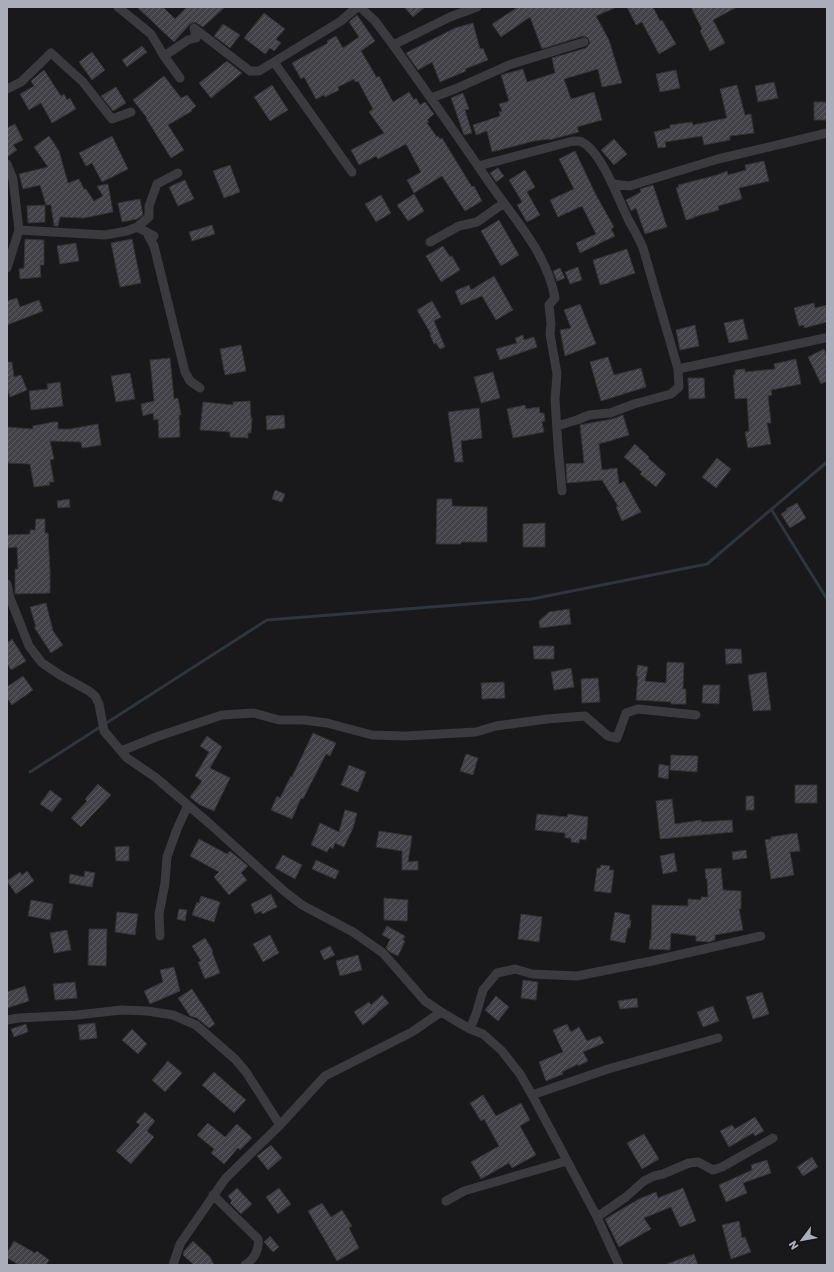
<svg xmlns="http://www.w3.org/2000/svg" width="834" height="1272" viewBox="0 0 834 1272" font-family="Rubik,sans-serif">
<defs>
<pattern id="building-hatch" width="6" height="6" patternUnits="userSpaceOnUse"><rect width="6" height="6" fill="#434248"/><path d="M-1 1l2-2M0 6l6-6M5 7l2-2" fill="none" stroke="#5b5b60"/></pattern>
</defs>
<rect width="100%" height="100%" fill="#19181b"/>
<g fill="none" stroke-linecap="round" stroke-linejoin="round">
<!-- stream -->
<path stroke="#2f353e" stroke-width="3" d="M771,509L827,599
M30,772L267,620L532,599L707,564L827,462"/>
</g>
<!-- building -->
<path fill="url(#building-hatch)" stroke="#333336" d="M137,7H163L175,19L187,7H225L203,27L195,22L190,24L174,42Z
M404,7H425L413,17Z
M518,7H617L596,16L609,40L622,83L602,87L598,69L564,79L571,99L594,92L602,120L577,127L579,132L549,140V139L534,141L492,152L487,131L476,135L473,125L500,116L499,112L502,111L499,104L509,101L501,75L523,69L527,82L555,73L552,58L586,48L590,43L588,38L583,36L542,49L530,17L501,37L492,24Z
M627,7H653L660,21L662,20L676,44L659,54L642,22L636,25Z
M691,7H737L713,20L725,43L710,51L700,31L702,29Z
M264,13L285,29L276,39L281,43L274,51L270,48L265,54L244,38Z
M357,15L375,41L361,51L377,78L379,76L393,102L409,92L414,100L416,98L420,105L425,102L434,114L427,120L429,122L427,123L437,137L438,136L440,139L442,138L472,187L474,186L482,201L465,211L442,176L414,193L407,180L421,172L406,144L378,159L376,156L359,165L351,150L384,133L369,112L373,109L358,81L355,82L354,79L338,87L339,90L325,97L324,95L316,99L304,77L301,79L292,63L328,43L327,41L336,36L343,48L359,37L349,22Z
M473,23L480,49L483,48L488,60L465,69L466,71L440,82L432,62L418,70L406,53L455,28Z
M223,24L240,35L230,48L214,36Z
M142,46L147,52L127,67L122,60Z
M92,52L105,70L92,80L79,62Z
M227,61L242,73L211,98L199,83Z
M44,70L61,96L64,94L67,100L70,98L76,109L52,123L41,103L29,110L20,94L34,86L31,81Z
M676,70L680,88L660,92L656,74Z
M164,76L181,98L187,95L196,106L191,110L192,111L168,125L184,150L171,158L146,118H147L133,100Z
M774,82L778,98L758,102L755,86Z
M272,85L288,110L270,121L254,97Z
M737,85L745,115L751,114L754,133L730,136V140L704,145L702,136L665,142L666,147L658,148L654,132L670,128V125L692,122L693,125L727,118L720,89Z
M116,87L126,103L113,111L101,96Z
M463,93L469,109L465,110L472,133L464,135L451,98Z
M814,102H827V120H814Z
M15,124L23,140L13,145L17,150L7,157V128Z
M49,136L59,151L68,183L79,179L84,189H86L94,201L103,196L97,186L108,184L113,212L84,218L60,217L58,226H54L51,205H46L40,185L23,189L19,174L48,167L34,147Z
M112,136L128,169L102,182L92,163L86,166L79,153Z
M614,139L627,154L614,165L601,150Z
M575,151L596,195L614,227L611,229L615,236L580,253L576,243L596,234L582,206L558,217L550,200L574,189L559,159Z
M764,161L769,181L739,188L742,199L718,206L719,210L694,217V218L686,220L676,188L679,187L678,185L717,175L727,171L728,175L746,170L745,165Z
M230,165L240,192L224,198L213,171Z
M498,168L504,176L496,182L490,173Z
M525,170L535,187L527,192L540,215L527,222L517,205L522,202L509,180Z
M185,180L194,199L178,206L169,187Z
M653,185L667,227L645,234L636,208L631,211L626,200L641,192L640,189Z
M414,194L424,211L408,221L397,205Z
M381,195L391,213L376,222L365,204Z
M140,199L143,215L137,219L122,222L118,203Z
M45,205V222L28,223L27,206Z
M499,220L519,255L501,266L481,231Z
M212,225L215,234L192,241L189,232Z
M25,239L44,240V265H40L41,277L20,279L19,269L24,268Z
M132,239L141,283L120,287L111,243Z
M76,243L79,261L60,264L57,246Z
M443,246L450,257L452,256L460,270L441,282L426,256Z
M627,249L635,273L609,282V283L600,285L593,260Z
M578,267L582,280L570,284L565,272Z
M560,268L565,278L557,281L553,271Z
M494,276L513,310L496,320L482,296L461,305L455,291L469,285L471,290Z
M17,298L20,307L39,300L43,311L7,325V301Z
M432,301L441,317L434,321L445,347L440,349L436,343L434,344L430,335L431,334L417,310Z
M814,303L815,308L827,305V322L804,328V325L799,326L794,308Z
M580,304L596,344L565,356L560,330L571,328L564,310Z
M743,319L748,339L729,343L724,323Z
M695,325L699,346L680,350L676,330Z
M523,335L524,340L534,337L537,347L500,360L496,349L517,343L515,338Z
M241,345L246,371L225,375L220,349Z
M824,349L827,356V381L821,384L808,357Z
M608,357L614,375L641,368L646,387L601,401L590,362Z
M170,358L174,399L178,398L181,415H179L180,437L159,438L158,419L154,420L153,413L143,416L141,404L154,401L150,360Z
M796,359L801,384L771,390L772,395L768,396L771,423H767L771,444L748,448L745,432L749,431L747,398L735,399L733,375H735V370L745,369V372L775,369L774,364Z
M7,362H12L14,377L21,375L27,390L10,397L7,388Z
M493,372L500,398L481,403L474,377Z
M130,373L135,399L116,402L111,376Z
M688,378H704L705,398L689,399Z
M60,382L63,406L31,410L29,391L48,389L47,384Z
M250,401L251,418H252L251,433H248V438L230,437V432L200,430L203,402L233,405V402Z
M525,405L526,409L539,407L540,413H544L545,421L542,422L544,432L513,438L507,409Z
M479,408L482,438L461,441L463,462H455L448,412Z
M284,415L285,428L267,430L266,416Z
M623,415L629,435L603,443L601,441L602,443L599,444L602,470L617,468L619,484L624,481L641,512L622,521L616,507L618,506L602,480L567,483L566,464L584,463L580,425L612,419Z
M53,422H58V429H70L98,424L101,445L82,448L81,442L50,441L54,459L50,460L54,482H49L50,485L34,487L30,464L7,463V427L33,429V426Z
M635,444L649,457L648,458L666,474L656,487L640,474L642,472L624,457Z
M717,458L731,469L716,488L702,477Z
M275,490L285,494L282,502L272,499Z
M69,499L70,507L58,508L57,501Z
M437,499H452V506L487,507V542H461V544H436Z
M797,503L806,518L790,528L781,514L787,510L786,509Z
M36,519H45V533H48L50,571V593L15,594V569H18L17,547L7,548V535L30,534V530H35Z
M545,523V547H523V524Z
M46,603L53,631L63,645L51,653L34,627H36L30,607Z
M569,609L571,624L540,628L539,621L549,612Z
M12,639L26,661L11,670L7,663V643Z
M533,646H554V659H534Z
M725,649H741L742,663L726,664Z
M667,662L684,663L683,689H686V704H671V702L636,700L638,676H636L638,665L648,667L645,681L666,683Z
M571,668L574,687L554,690L551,672Z
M766,672L771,710L753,711L748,675Z
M23,676L33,690L12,705L7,698V687Z
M598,678L600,702L582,703L581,679Z
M504,682L505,698L482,699L481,683Z
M703,685H720L719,704L702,703Z
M313,733L336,743L330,756L326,754L303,799L301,798L292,819L271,810L277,796L280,798L291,776L292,777Z
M207,736L222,747L210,768L230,778L214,811L200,805L190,797L202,781L195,776L209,752L200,746Z
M466,754L478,758L473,775L460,771Z
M671,755L698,756L697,772L670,770Z
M659,764L669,766L668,779L658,777Z
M349,765L366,772L358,792L341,785Z
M98,784L111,795L81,827L71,818L87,801L85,799Z
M795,785H817V803H795Z
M50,790L62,799L52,812L40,804Z
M746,796H754V810H746Z
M672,799L675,824L701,820V822L732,820L733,832L660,839L656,801Z
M345,810L357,813L353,828L344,847L335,843L333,849L330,847L327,852L311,845L320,823L339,832Z
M537,814L567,817L568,814L588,817L586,840L580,839L579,843L571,842V838H565V833L535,830Z
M379,831L412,836L408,862L418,861V870H402V851L376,847Z
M797,833L800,851L790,852L794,875L771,879L765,840L771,839V837Z
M199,839L227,854L230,851L248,866L241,873L247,880L229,895L214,877L219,872L190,856Z
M129,846V861H116L115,847Z
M746,850L747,858L733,860L732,852Z
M674,853L677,871L663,874L660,856Z
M283,855L302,865L295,879L275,868Z
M316,860L339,871L335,879L312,869Z
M601,865L610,866L609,870H614L611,893L594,891L597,868H600Z
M721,868L723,890L741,891V909H739L743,930L715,935V940L709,942L696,941V936L671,933L670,950L649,949L650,939L651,940L652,905L688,906V899L701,900V897H708L707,879H706L705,869Z
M27,871L34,881L16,894L7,881L20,872L22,875Z
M85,871L95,873L92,887L69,883L70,874L84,877Z
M271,894L277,907L262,914L261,911L255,914L251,904Z
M201,896L220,902L214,922L192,915L197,902L199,903Z
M384,898L408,900L407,921L384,920Z
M31,900L53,904L50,920L28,916Z
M179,909L187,910L185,921L177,919Z
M117,912L138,914L135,935L115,932Z
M615,912L630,915L629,920H631L630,928H628L625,943L610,940Z
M521,914L542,917L539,942L518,939Z
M387,926L405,936L403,940L405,941L398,956L390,952L386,948L390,939L382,935Z
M89,929H107L106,966L88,965Z
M67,930L71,950L54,953L50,933Z
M270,935L279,953L263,962L253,944Z
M205,938L213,951L212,952L220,973L205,979L198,962L201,961L192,946Z
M330,946L335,955L324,960L320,951Z
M358,955L362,970L340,976L336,961Z
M174,967L180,991L150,1004L144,991L163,982L160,970Z
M523,980L538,982L536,1000L521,998Z
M75,982L77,998L55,1000L53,984Z
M25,986L29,1001L7,1008V992Z
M192,989L215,1024L209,1028L197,1018L190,1016L178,998Z
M762,992L769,1014L753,1019L746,997Z
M382,995L389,1003L377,1013V1014L363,1025L354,1012L369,1002L371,1005Z
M496,996L509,1007L498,1021L485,1010Z
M637,998L638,1007L620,1009L618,1001Z
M713,1006L719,1021L703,1027L697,1012Z
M95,1023L97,1038L80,1040L78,1025Z
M26,1024L28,1032L14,1037L11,1029Z
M567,1024L571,1032L579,1027L587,1041L600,1036L604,1043L583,1052L588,1061L578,1066V1064L562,1072L563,1074L546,1081L539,1062L563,1052L553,1030Z
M132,1029L147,1044L138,1054L122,1040Z
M168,1061L182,1073L165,1092L152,1080Z
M214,1072L246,1100L234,1113L202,1085Z
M483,1095L496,1116L521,1103L530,1120L520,1126L536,1155L512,1168L509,1163L481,1179L471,1162L499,1146L484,1119L481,1121L470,1103Z
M145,1112L155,1121L147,1131L154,1137L131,1164L116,1151L140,1125L136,1122Z
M755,1117L764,1131L755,1136L753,1133L729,1147L720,1131L732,1125L735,1129Z
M208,1123L225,1137L237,1124L252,1138L240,1150L238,1148L224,1164L211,1153L214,1149L197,1135Z
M644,1134L659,1159L642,1169L627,1143Z
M271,1145L282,1158L268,1170L257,1156Z
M812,1157L818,1167L803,1176L797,1167Z
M767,1160L771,1173L743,1183L747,1193L726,1202L719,1185L752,1170L751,1165Z
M237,1188L252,1204L241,1214L230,1203L232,1201L228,1196Z
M279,1188L291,1204L278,1214L266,1197Z
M683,1188L696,1221L680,1227L671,1207L644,1218L651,1229L619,1247L605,1219L639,1199L656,1192L658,1198Z
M322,1203L331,1217L342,1210L352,1226L349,1228L359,1248L337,1261L308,1211Z
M739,1221L742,1238L745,1237L751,1252L731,1259L722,1225Z
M270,1236L279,1247L273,1252L264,1242Z
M14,1241L35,1253L37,1251L49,1260L46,1265H19L7,1258V1253Z
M193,1241L210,1257L214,1265H194L183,1255L184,1251Z
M694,1254L698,1265H667V1264Z"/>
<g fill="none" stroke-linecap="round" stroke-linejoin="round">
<!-- minor -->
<path stroke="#3a3a3f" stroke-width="9" d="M118,7L151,34L164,56L180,78
M360,7L375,21L393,45C426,91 459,138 491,185C516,221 547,254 555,298L549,305L551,324L550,334L557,374L555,399L558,446L562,491
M393,45L450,17L477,7
M164,56L188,40L196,38L194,28L250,71H259L341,21L357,7
M274,62L352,172
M7,89L21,82L51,53L83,82L112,119L131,112
M431,98L455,89L509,65L584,42
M7,164L13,179L19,230L7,268
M478,166L573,141C576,141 580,141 582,142C602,152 619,201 629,221C634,230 639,238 643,248L678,369L679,387L671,394L634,404L610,413L589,415L577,420L557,426
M613,184L630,186L639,183L718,159L827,133
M137,227L149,217V206L157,184L178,173
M19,230L105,235L127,231L137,227L154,236
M154,236L148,235L154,246L185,372L190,381L200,388
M430,242L459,226L477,222L504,203
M678,369L825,338
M7,584L10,598L29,646L42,663L60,675L89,691L95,696L99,704L104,731L127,758L155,777L210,824L284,891L302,905L353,932L383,953L425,1001L441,1012L470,1029L483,1034L501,1050L520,1074L532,1095L597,1217L619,1265
M121,751L156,737L222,715L254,713L279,720H304L327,723L372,735L406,736L476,732L496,726L547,719L585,716L608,736L617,738L626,713L638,709L696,715
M160,936L159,914L165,883L167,857L177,829L188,805
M7,1020L19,1018L77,1015L121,1010L147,1011L173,1015L196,1025L235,1059L246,1072L280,1125
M470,1029L476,1014L483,990L497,973L515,969L532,974L577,976L652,961L761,936
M532,1095L608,1069L718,1038
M213,1195L258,1239C260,1248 254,1260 245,1265
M446,1201L464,1191L567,1161
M597,1217L626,1197L644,1181L654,1176L663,1174L689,1163L698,1162L713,1170L722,1167L773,1138
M173,1265L180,1244L225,1179L280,1125L325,1076L412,1032L441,1012"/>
</g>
<!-- border -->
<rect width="834" height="1272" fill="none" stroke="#abadba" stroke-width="16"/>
<!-- north arrow -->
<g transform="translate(802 1240) rotate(238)" stroke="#141316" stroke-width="3" paint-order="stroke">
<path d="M0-3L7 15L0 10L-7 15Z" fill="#abadba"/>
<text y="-6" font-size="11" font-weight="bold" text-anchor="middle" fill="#abadba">N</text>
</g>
</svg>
